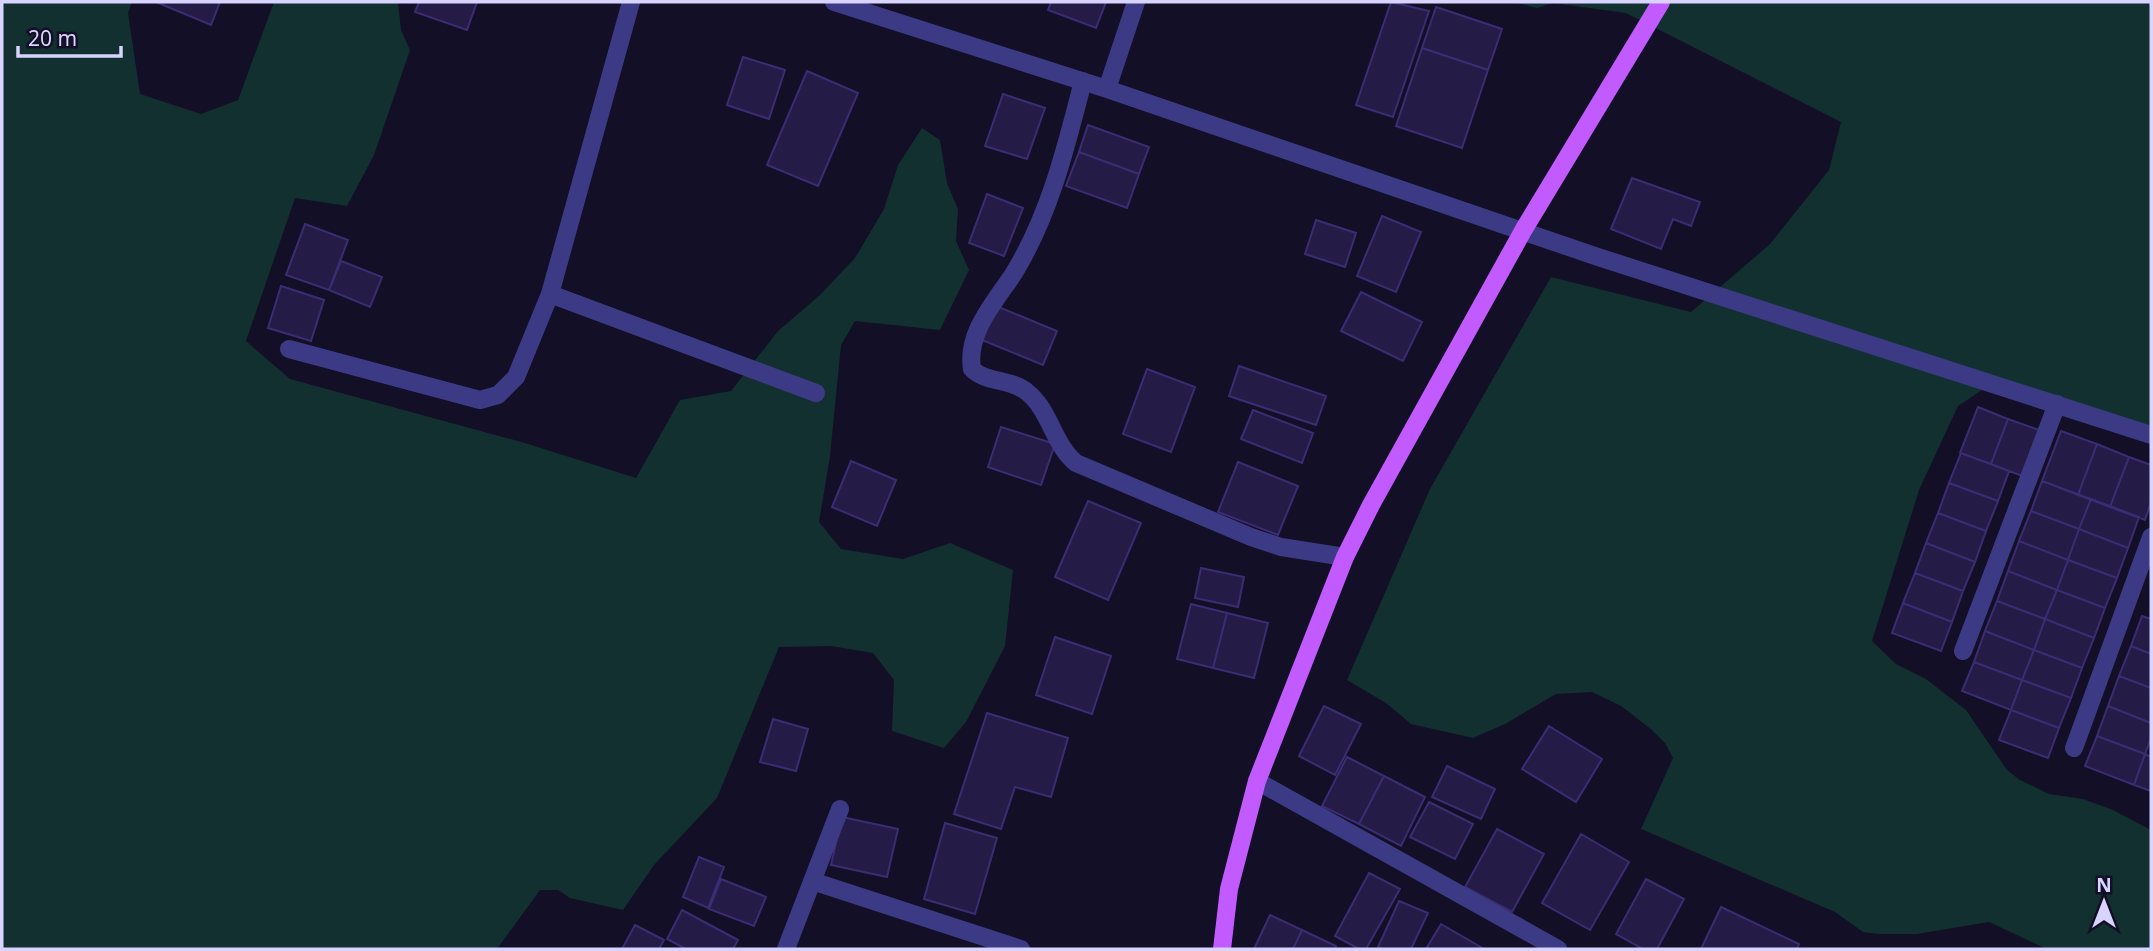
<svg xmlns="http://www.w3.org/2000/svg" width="2153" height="951" viewBox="0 0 2153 951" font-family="'Noto Sans',sans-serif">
<rect width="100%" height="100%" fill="#130f26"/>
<!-- green -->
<path fill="#12302f" d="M2,2H132L128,13L140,94L201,114L238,100L274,2H398L401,30L410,50L374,155L347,206L295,198L246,341L290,379L525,443L636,478L680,400L731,391L778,331L819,296L855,258L884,209L898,165L922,128L940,140L947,183L958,209L956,241L969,270L940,330L855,321L841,345L830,456L819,522L841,549L903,559L950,543L1013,570L1005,646L966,722L944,748L892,731L894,680L873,653L831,646L779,647L717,798L654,865L623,910L570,898L558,890H540L497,949H2Z
M1513,2H2151V430L1997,380L1958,406L1919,490L1872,641L1896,664L1926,679L1966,710L2007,770L2020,780L2049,794L2083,799L2113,810L2151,830V949H2047L1989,922L1917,934H1879L1863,932L1835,912L1641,829L1673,758L1665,743L1652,730L1621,706L1592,692L1556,694L1505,724L1473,738L1411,724L1386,703L1347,680L1430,489L1551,277L1691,312L1770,244L1829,170L1841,122L1626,13L1553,3L1537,8Z"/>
<!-- building -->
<path fill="#241b47" stroke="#3b2d73" stroke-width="2" d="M156,2H220L211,25Z
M419,2H477L467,30L415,12Z
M1051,2H1106L1096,28L1048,10Z
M1391,2L1429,11L1393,117L1356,105Z
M1436,7L1502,29L1488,70L1422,48Z
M1422,48L1488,70L1462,148L1396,126Z
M743,57L785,70L769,119L727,105Z
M807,71L858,93L818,186L767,165Z
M1003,94L1045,108L1027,159L985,146Z
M1088,125L1149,147L1139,174L1079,152Z
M1079,152L1139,174L1127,208L1066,186Z
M1632,178L1700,202L1691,226L1673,219L1661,249L1611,229Z
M987,194L1023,208L1004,256L969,243Z
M1382,216L1421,232L1396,292L1357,276Z
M1316,220L1356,233L1345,267L1305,254Z
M305,224L348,240L329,290L286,275Z
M341,261L382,277L370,307L329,290Z
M281,286L324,300L311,341L268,328Z
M1361,292L1422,322L1403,361L1341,331Z
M996,306L1057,331L1043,365L982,340Z
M1239,366L1326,396L1316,425L1229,396Z
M1147,369L1195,387L1171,452L1123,434Z
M1978,407L2008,419L1991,464L1960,453Z
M1253,410L1313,433L1302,463L1241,439Z
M2008,419L2039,430L2022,476L1991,464Z
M1001,427L1055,444L1041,485L988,467Z
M2061,431L2097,444L2078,495L2042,481Z
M2097,444L2129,457L2110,507L2078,495Z
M1961,453L2009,471L1998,501L1949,483Z
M2129,457L2151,465V502L2145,520L2110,507Z
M851,461L896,480L877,526L832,507Z
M1238,462L1298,486L1278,535L1218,512Z
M2042,481L2091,499L2079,529L2031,511Z
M1949,483L1998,501L1986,531L1938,513Z
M2091,499L2139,517L2128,548L2079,529Z
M1088,501L1141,523L1108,600L1055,577Z
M2031,511L2079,529L2068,560L2019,541Z
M1938,513L1986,531L1975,562L1926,543Z
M2079,529L2128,548L2117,578L2068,560Z
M2019,541L2068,560L2057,590L2008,571Z
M1926,543L1975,562L1963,591L1915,573Z
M2068,560L2117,578L2105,608L2057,590Z
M1201,568L1244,577L1238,607L1195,598Z
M2008,571L2057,590L2045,619L1997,601Z
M1915,573L1963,591L1952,622L1903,603Z
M2057,590L2105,608L2094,638L2045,619Z
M1997,601L2045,619L2034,650L1985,631Z
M1903,603L1952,622L1941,651L1892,633Z
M1191,604L1227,613L1213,668L1177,659Z
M1227,613L1268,623L1254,678L1213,668Z
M2142,616L2151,619V654L2131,646Z
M2045,619L2094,638L2082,668L2034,650Z
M1985,631L2034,650L2022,680L1974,662Z
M1055,637L1111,656L1092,714L1036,695Z
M2131,646L2151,654V688L2119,676Z
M2034,650L2082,668L2071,698L2022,680Z
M1974,662L2022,680L2011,710L1962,691Z
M2119,676L2151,688V723L2108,706Z
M2022,680L2071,698L2059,728L2011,710Z
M1324,706L1361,724L1335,775L1299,756Z
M2108,706L2151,723V738L2145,754L2097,736Z
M2011,710L2059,728L2048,758L1999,740Z
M987,713L1068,738L1051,797L1015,787L1001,829L954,814Z
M773,719L808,729L796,771L760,762Z
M1549,726L1602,759L1576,802L1522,769Z
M2097,736L2145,754L2134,785L2085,766Z
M2145,754L2151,757V791L2134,785Z
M1347,757L1384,776L1359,824L1322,806Z
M1447,766L1495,789L1481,819L1432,797Z
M1384,776L1425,797L1401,846L1359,824Z
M1429,802L1473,824L1455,859L1410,837Z
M842,817L898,829L887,877L831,865Z
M945,823L997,838L975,914L924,899Z
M1497,829L1544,854L1512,912L1465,887Z
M1581,834L1629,862L1590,930L1542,903Z
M699,857L724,867L708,908L683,897Z
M1369,873L1400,889L1366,949H1359L1335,936Z
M721,879L766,897L754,926L709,909Z
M1646,879L1684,899L1657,949H1643L1616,934Z
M1399,901L1428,913L1411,949H1383L1378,947Z
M1721,907L1799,944L1797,949H1701Z
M682,910L738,940L733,949H686L667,939Z
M1270,915L1302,930L1293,949H1254Z
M1441,924L1484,949H1426Z
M635,925L664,940L659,949H622Z
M1302,930L1336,946L1335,949H1293Z"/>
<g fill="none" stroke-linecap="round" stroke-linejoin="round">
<!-- minor -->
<path stroke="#3d3a85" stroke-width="18" d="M834,2L1107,89L1598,257L2151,435
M1083,81C1066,147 1050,214 1014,273C996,301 966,332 972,369C986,383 1012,379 1027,392C1050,410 1053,444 1076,463L1251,537L1281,547L1345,557
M1107,89L1136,2
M550,294L816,393
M289,349L480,400L498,395L516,377L550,294L631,2
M1963,651L2057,404
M2074,748L2151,537
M1257,781L1558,949
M812,881L1021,949
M786,949L840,809"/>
<!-- major -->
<path stroke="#c25bff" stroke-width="18" d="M1222,949L1229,889L1257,781L1345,557L1371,505L1524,229L1661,2"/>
</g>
<!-- border -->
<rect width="2153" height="951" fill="none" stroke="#d9d4ff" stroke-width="7"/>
<!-- north arrow -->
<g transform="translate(2104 902)" stroke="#130f26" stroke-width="5" paint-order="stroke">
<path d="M0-5L12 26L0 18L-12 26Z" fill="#d9d4ff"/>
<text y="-10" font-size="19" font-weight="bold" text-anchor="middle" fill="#d9d4ff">N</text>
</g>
<!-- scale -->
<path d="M18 46v10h103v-10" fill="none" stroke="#d9d4ff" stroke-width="3.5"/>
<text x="28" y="46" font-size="21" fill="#d9d4ff" stroke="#130f26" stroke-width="5" paint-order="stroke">20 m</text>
</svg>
